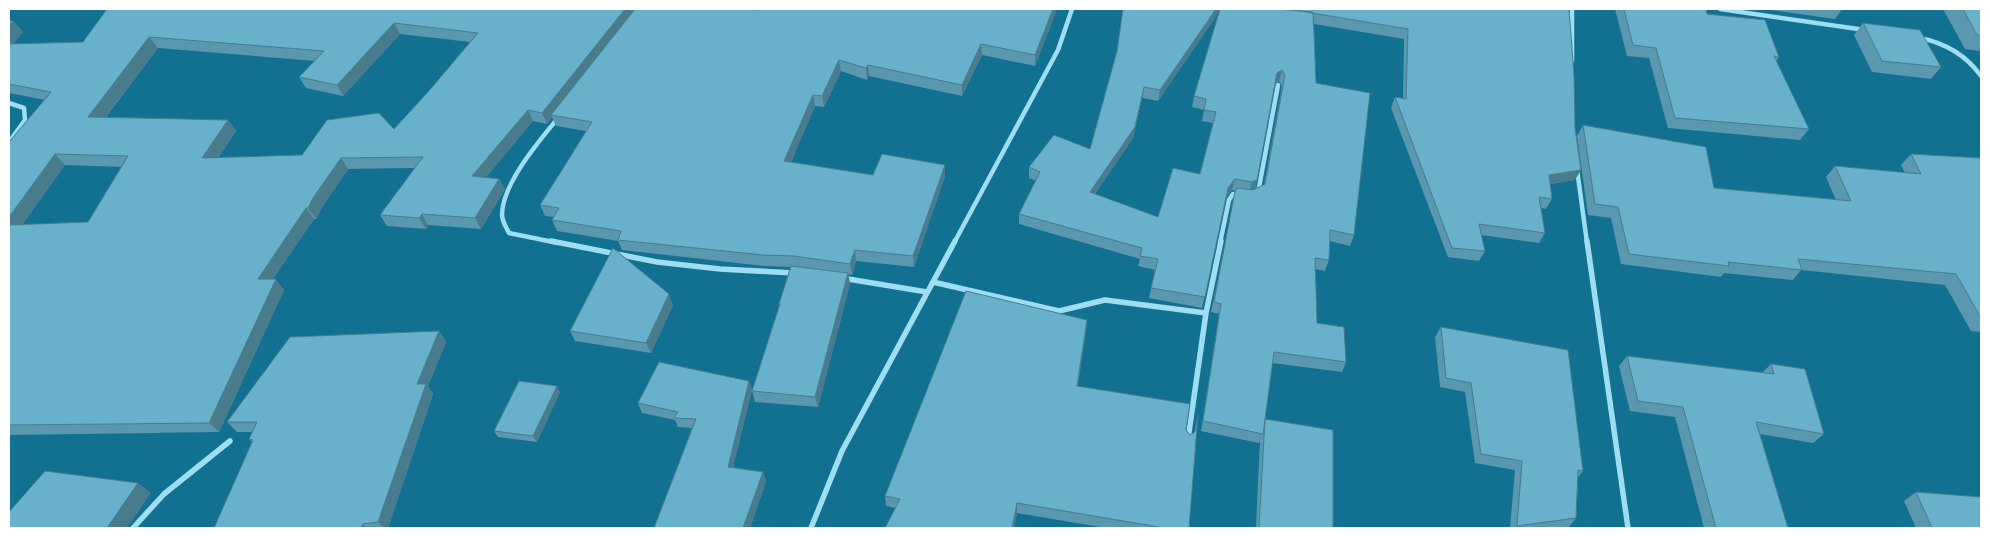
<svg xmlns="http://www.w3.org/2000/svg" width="1990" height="537" viewBox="0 0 1990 537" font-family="'Alegreya Sans',sans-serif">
<rect width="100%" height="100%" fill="#127091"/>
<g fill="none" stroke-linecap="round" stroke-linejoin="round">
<!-- minor-far1 -->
<path stroke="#9eddf2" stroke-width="4.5" d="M1572,9V61
M1720,9L1865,30
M1920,38C1945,43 1966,55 1981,76
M9,103L24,108L25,120L9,142
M1577,169L1587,243
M1258,193L1278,85
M558,243L509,233C506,227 502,221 502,215C502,184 539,141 558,118
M954,243L1058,50L1072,9
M1220,243L1229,200L1233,194L1240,195"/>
<!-- minor -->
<path stroke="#9eddf2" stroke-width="5.5" d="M551,241L657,262L720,269L794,273
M1587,241L1628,528
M842,278L927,292
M933,282L1059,311L1105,300L1206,313
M1188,439L1206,313L1221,241
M133,528L164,494L230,441
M811,528L842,451L955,241"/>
</g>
<!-- wall -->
<path fill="#5998ae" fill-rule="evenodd" d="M107,9L758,10L1057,9L1035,66L982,55L962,96L869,76L867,80L841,71L824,107L815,106L791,162L873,175L945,176L914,267L856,261L852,275L848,274L850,284L818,407L755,402L752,391L779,306V304L791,267L765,266L622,250L618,241L557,231L552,220L554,217L545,216L540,205L586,131L556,126L552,117L547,124L533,121L486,177L499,179L505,189L481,229L428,225L426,229L387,226L380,215L415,168L348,169L321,209L316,219H314L273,279L284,290L219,432L9,435V142L45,100L9,93V21H13L23,32L13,44L83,42ZM400,34L470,42L428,92L394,129L302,155L218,158L236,131L228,120L106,117L158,48L315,61L299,77L306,88L343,96ZM65,165L122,167L88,222L22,225Z
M1290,9H1569L1575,180L1550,184L1552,199L1546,209L1541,208L1545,233L1539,243L1481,235L1485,251L1479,261L1448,257L1391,108L1395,97L1403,99L1404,39L1314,24L1316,83L1354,235L1350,246L1330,241L1329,260L1325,271L1315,269L1317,323L1346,362L1342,372L1272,363L1265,419L1333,528H1256L1260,440L1259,443L1201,431L1219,314L1211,312L1236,191L1232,190L1226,198L1202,308L1149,298L1155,270L1138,266L1140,259L1019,224V214L1036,181L1029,178V167L1090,149L1117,51L1217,15L1158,101L1142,98L1133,138L1095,194L1158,217L1200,174L1213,123L1202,121L1204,110L1192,107L1194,96L1290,10ZM1279,81L1282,86L1264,185L1255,189L1275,84Z
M1615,9H1706L1707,14L1779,57L1776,61L1809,129L1800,140L1668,128L1649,58L1627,56Z
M1763,9H1842L1835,19Z
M1943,9H1981V51L1965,49Z
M1863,23L1941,67L1931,79L1872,72L1854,35Z
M1583,125L1714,188L1836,200L1826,177L1835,166L1905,173L1901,165L1911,154L1981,158V332L1971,331L1945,285L1801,270L1793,280L1724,273L1721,277L1621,264L1611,218L1588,215L1577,136Z
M673,305L651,353L575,341L570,331Z
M1087,320L1078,386L1186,430L1190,435L1194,433L1198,415L1189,528H1106L1017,513L1014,528H885L896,508L886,506L885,496Z
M1441,327L1583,471L1578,477L1576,518L1569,527L1560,528H1510L1515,470L1475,463L1465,392L1440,387L1435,337Z
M439,331L446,342L428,386L433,394L388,528H214L252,442L249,439L253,432H237L227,422Z
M1627,356L1762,373L1771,364L1824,434L1813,443L1760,434L1788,528H1704L1675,417L1630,411L1619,366Z
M749,381L752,390L733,467L763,472L766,481L750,528H654L692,428L678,427L675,420L642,413L638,403Z
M560,392L537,442L498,437L494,431Z
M1916,492L1981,528H1916L1904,501Z"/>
<!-- shaded-wall -->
<path fill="#487c8d" d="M625,9H637L551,115L552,117L547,124L542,113Z
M1053,9H1057L1035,66V55Z
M1216,9H1219L1217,15L1158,101L1160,90Z
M13,21L23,32L9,49V26Z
M394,23L400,34L343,96L337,85Z
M149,37L158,48L97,128L88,117Z
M981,44L982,55L962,96V85Z
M839,60L841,71L824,107L822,96Z
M868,65L869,76L867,80L866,68Z
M1282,70L1279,81L1274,84L1277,73Z
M1144,87L1142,98L1133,138L1089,202L1090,192Z
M813,95L815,106L787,172L784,161Z
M528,110L533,121L478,187L472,176Z
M228,120L236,131L210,169L202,158Z
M55,154L65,165L14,236L9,231V217Z
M341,158L348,169L321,209L316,219L308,208L313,198Z
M945,165V176L914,267L913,256Z
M1581,170L1575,180L1544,185L1549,175Z
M499,179L505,189L481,229L475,218Z
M1235,179L1232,190L1225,199L1228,188Z
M1257,180L1254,191L1249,193L1252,182Z
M306,208L314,219L266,289L258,279Z
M422,214L428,225L426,229L419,218Z
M855,250L856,261L852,275L850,264Z
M848,273L850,284L818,407L815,397Z
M276,279L284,290L219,432L209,423Z
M669,294L673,305L651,353L646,343Z
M1087,320L1086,332L1076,397L1077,386Z
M439,331L446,342L428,386L433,394L388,528H384L378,522L417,384Z
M749,381L752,390L731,476L728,467Z
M557,386L560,392L537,442L533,436Z
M763,472L766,481L750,528H743Z
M138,483L151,493L127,528H107Z
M1017,503V513L1014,528H1012Z
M363,524L367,528H361Z"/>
<!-- building -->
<path fill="#67b1ca" stroke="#487c8d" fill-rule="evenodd" d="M107,9H625L542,113L528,110L472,176L499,179L475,218L422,214L419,218L380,215L423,157L341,158L313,198L308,208H306L258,279H276L209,423L9,425V225L88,222L128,156L55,154L9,217V142L51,92L9,84V44L83,42ZM394,23L478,33L428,92L394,129L379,113L327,120L302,155L202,158L228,120L88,117L149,37L324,51L299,77L337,85Z
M635,9H752L758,10L759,9H1053L1035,55L981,44L962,85L868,65L866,68L839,60L822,96L813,95L784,161L873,175L882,154L945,165L913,256L855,250L850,264L794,256L763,255L618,240L621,231L552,220L559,208L540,205L592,122L551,115Z
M1123,9H1216L1160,90L1144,87L1135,127L1090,192L1158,217L1173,168L1200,174L1216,112L1204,110L1206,99L1194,96L1220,9H1277L1313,12L1316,83L1370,93L1354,235L1330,230L1329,260L1315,258L1317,323L1344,327L1346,362L1274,352L1263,434L1203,421L1221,304L1214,302L1235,191L1238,188L1253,190L1265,184L1285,75L1282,70L1277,73L1257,180L1252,182L1235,179L1228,188L1205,297L1151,288L1158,259L1140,256L1142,248L1019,214L1040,172L1029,167L1054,135L1090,149L1117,51Z
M1294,9H1569L1574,75L1575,128L1581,170L1549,175L1552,199L1539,197L1545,233L1479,224L1485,251L1452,248L1395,97L1406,99L1408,29L1294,10Z
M1624,9H1706L1707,14L1765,20L1779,57L1774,56L1809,129L1675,118L1656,48L1633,45Z
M1963,9H1981V36L1977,35Z
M9,21H13L9,26Z
M1863,23L1920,30L1941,67L1882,61Z
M1583,125L1706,147L1714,188L1851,201L1835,166L1921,174L1911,154L1981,158V318L1956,274L1798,259L1802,270L1728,262L1729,266L1629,254L1618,207L1595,204Z
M613,248L669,294L646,343L570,331Z
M791,266L848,273L815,397L752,391L780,304H779Z
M966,291L1087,320L1077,386L1190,404L1186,430L1190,435L1195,432L1198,415L1189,528H1165L1017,503L1012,528H885L900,499L885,496Z
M1441,327L1568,350L1583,471L1578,470L1576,518L1517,526L1522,461L1481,454L1471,383L1446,378Z
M439,331L417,384H426L378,522L363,524L361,528H214L253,440L249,439L257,422H227L290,337Z
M1627,356L1774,374L1771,364L1805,369L1824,434L1756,422L1788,528H1716L1683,407L1638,401Z
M659,362L749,381L728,467L763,472L743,528H654L696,419L674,418L678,412L638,403Z
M519,381L557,386L533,436L494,431Z
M1265,419L1333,430V528H1259Z
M45,471L138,483L107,528H9V512Z
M1916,492L1981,497V528H1932Z"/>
<!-- border -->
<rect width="1990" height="537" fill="none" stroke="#ffffff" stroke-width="20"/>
</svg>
